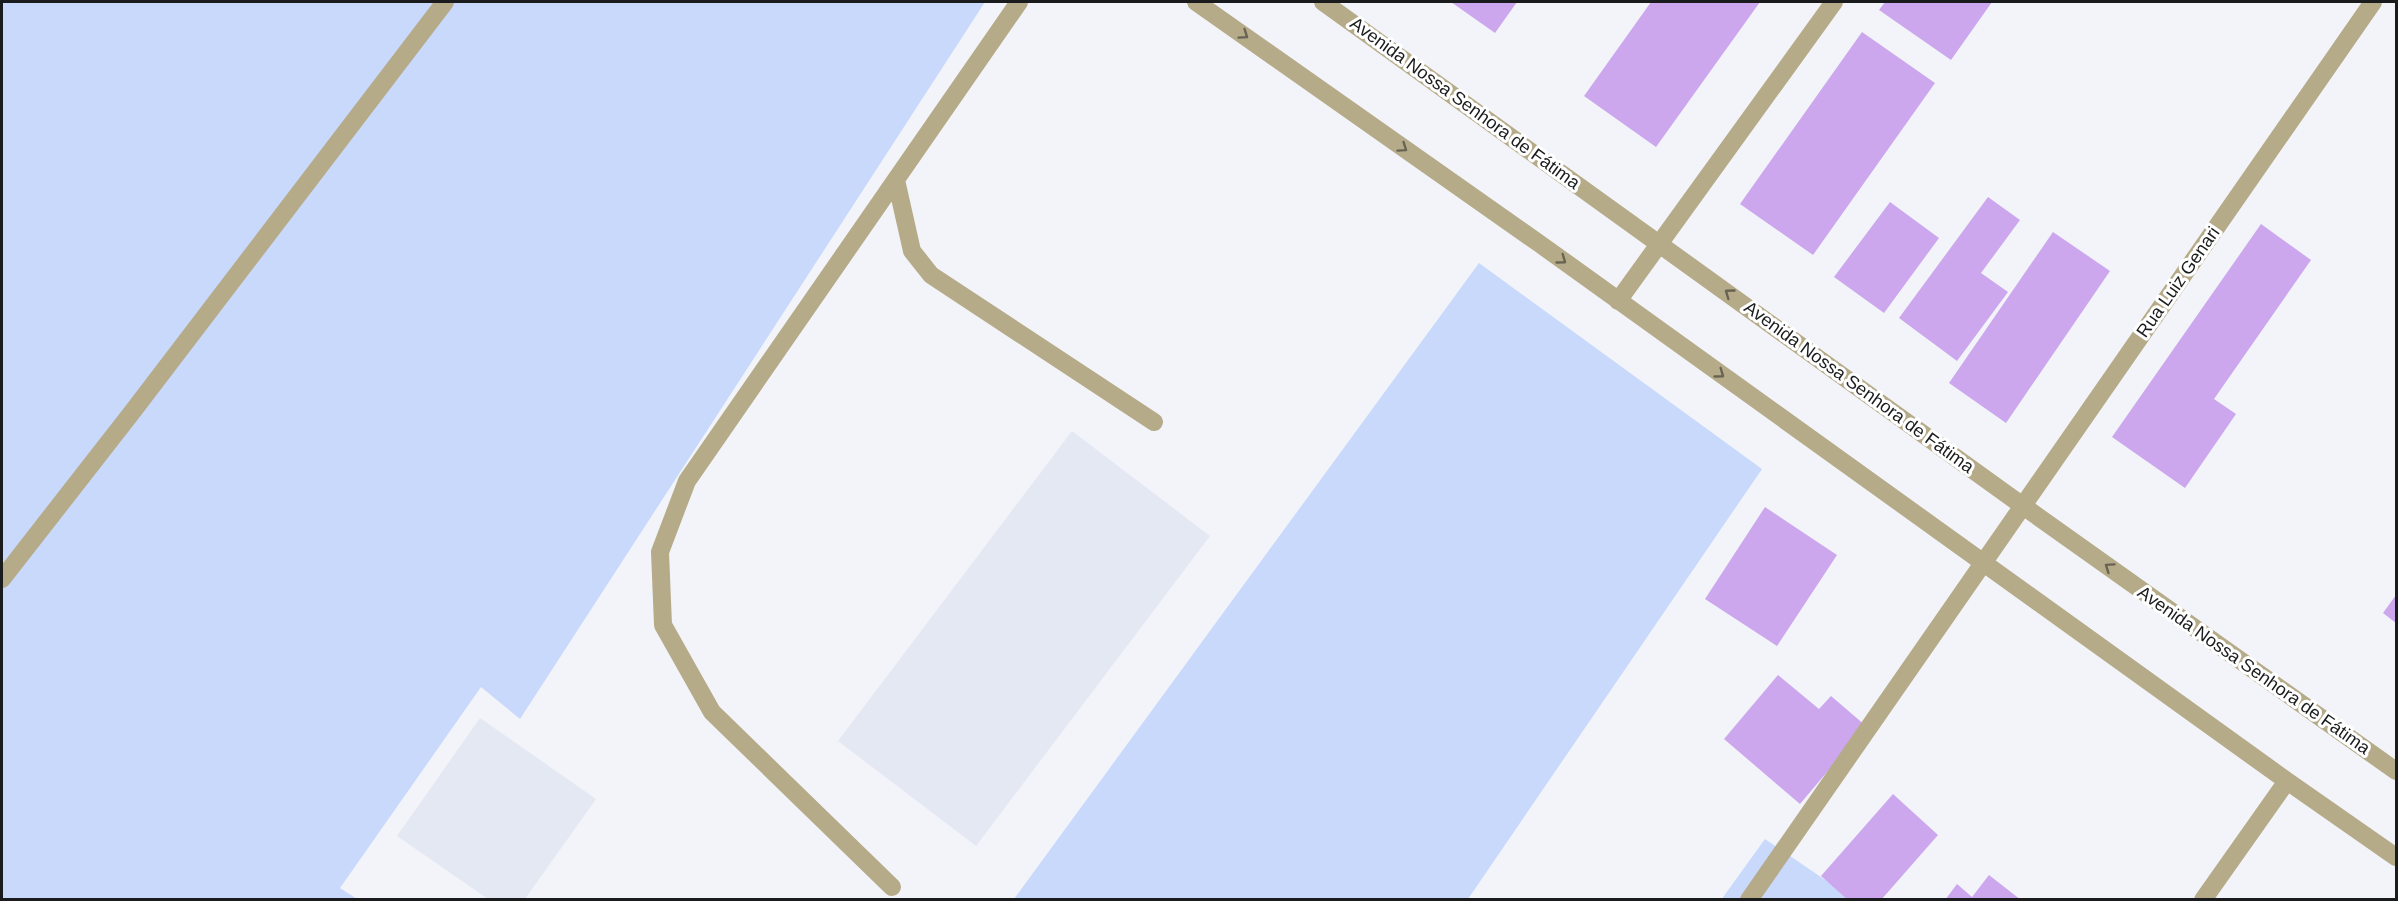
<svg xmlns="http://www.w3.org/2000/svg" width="2398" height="901" viewBox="0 0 2398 901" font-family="Helvetica,sans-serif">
<rect width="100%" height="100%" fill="#f2f4f9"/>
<!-- built -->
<path fill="#e3e8f3" d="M1072,431L1210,536L976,846L838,741Z
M480,718L596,799L525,899H488L397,836Z"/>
<!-- green -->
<path fill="#c9d9fc" d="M2,2H985L520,719L481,687L340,888L357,899L2,900Z
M1479,263L1762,469L1468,899H1014Z
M1765,839L1853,899L1721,900Z"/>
<!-- building -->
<path fill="#cca7ee" d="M1451,2H1517L1495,33Z
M1651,2H1760L1656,147L1584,96Z
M1885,2H1992L1951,60L1879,10Z
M1862,32L1935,83L1813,255L1740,204Z
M1988,197L2020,220L1981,273L2008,292L1957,361L1899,318Z
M1890,202L1939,238L1884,313L1834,277Z
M2261,224L2311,260L2214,399L2236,414L2185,488L2112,437Z
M2053,232L2110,271L2006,423L1949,383Z
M1765,507L1837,555L1777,646L1705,599Z
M2396,595V623L2383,613Z
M1778,675L1819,709L1831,696L1866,726L1800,804L1724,739Z
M1893,794L1938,835L1881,900H1848L1821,876Z
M1989,875L2021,900H1945L1957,884L1972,897Z"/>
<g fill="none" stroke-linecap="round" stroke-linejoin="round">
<!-- minor -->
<path stroke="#b6ab89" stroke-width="18" d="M1196,2L1540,244L2287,781L2396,857
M1323,2L2023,506L2396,771
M896,180L912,251L931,275L1154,422
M1618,301L1834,2
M2,579L133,411L445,2
M892,887L712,712L663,625L660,552L687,481L1019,2
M1749,900L2373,2
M2203,900L2287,781"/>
</g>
<!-- one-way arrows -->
<defs><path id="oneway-chevron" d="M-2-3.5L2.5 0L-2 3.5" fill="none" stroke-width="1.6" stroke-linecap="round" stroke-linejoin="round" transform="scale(1.5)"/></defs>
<g stroke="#686352">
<use href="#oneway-chevron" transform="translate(1244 35) rotate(35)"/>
<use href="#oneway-chevron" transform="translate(1403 148) rotate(35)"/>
<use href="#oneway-chevron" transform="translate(1562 260) rotate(36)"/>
<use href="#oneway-chevron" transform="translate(1729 293) rotate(-144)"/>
<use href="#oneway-chevron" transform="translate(1720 374) rotate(36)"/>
<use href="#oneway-chevron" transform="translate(2109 567) rotate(-145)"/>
</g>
<g text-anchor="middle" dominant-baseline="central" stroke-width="6" stroke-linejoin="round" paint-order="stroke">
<!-- street labels -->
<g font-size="18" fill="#1a1b1c" stroke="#fff">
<text transform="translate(1465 103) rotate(36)">Avenida Nossa Senhora de Fátima</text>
<text transform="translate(2178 282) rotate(-55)">Rua Luiz Genari</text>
<text transform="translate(1859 387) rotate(36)">Avenida Nossa Senhora de Fátima</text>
<text transform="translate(2254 670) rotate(35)">Avenida Nossa Senhora de Fátima</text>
</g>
</g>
<!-- border -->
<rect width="2398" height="901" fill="none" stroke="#1a1b1c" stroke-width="6"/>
</svg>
